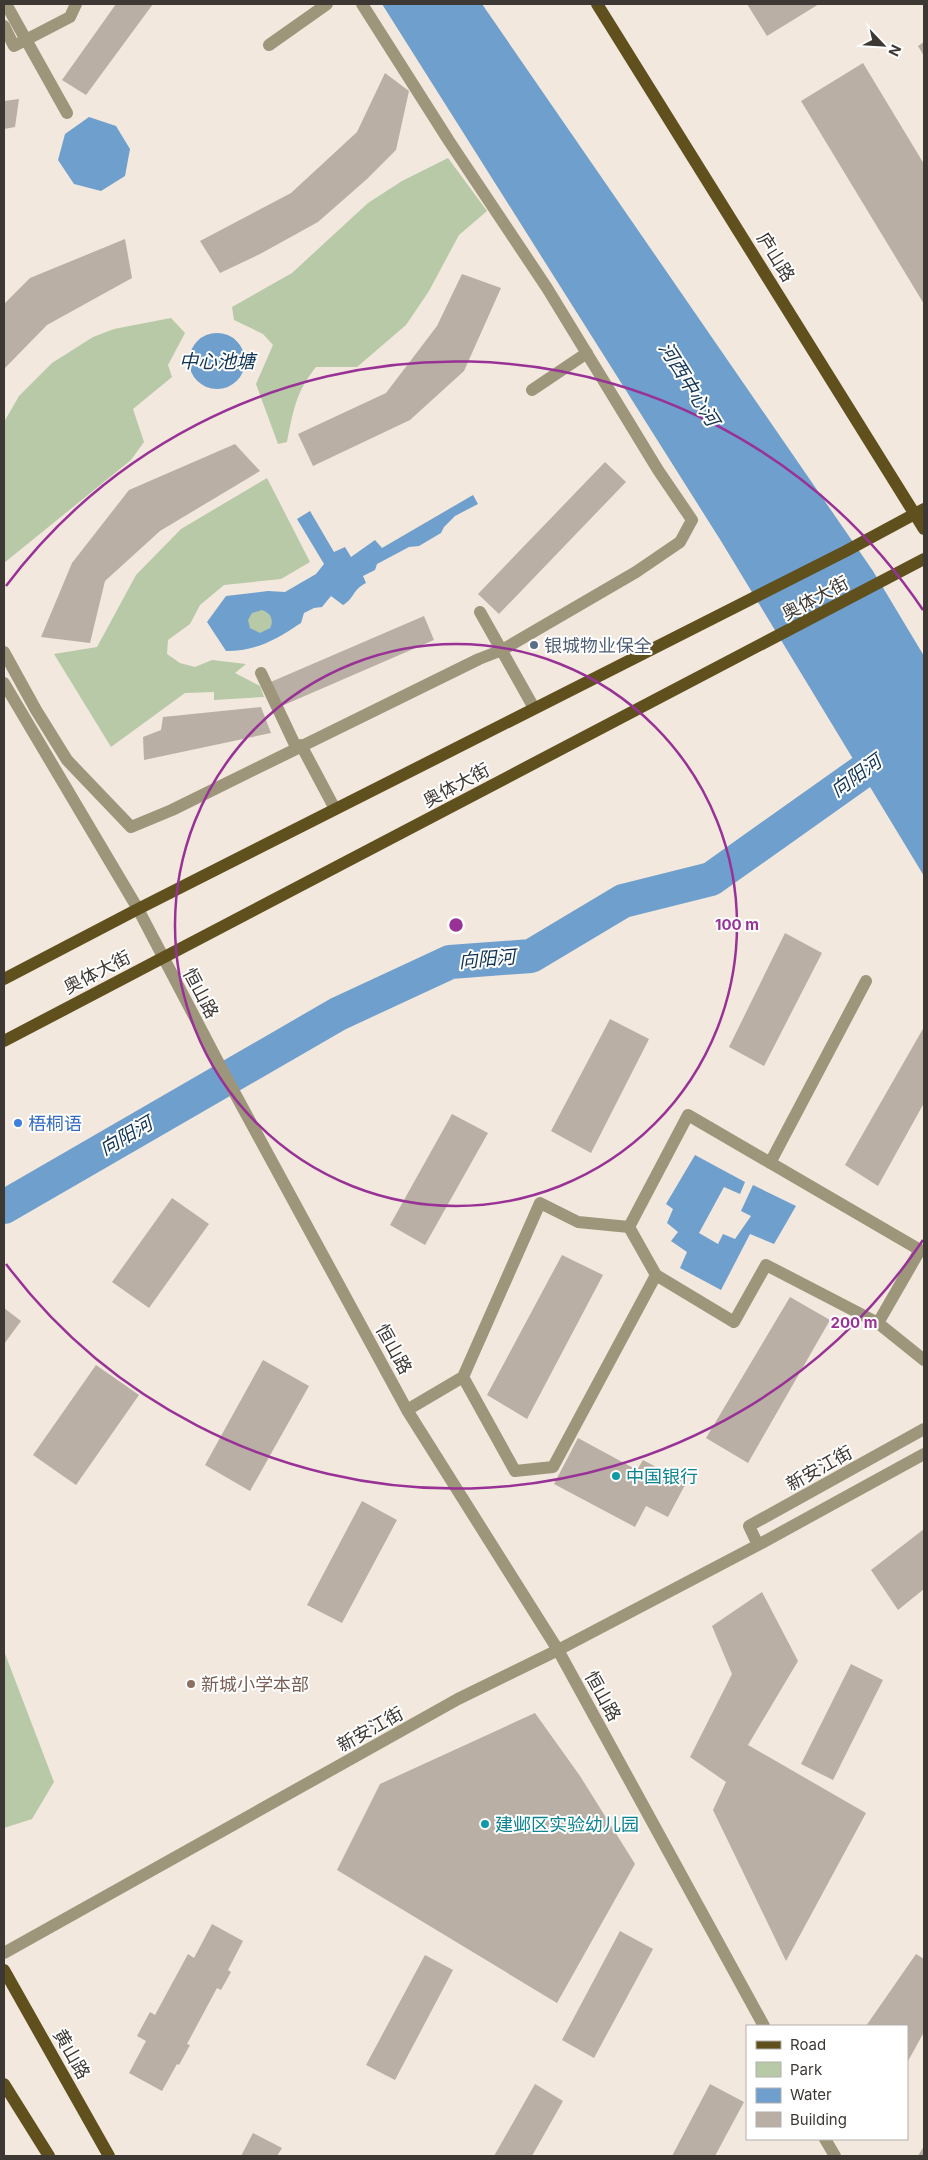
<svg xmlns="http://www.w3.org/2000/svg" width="928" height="2160" viewBox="0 0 928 2160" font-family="Inter,'Noto Sans SC',sans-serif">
<rect width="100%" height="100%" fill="#f3e8dd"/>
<!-- green -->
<path fill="#b7c9a6" d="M448,158L487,211L459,235L429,291L406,325L357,367H316C296,391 293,412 287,442L278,444L256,384L273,345L263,334L234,320L232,307L292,273L368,203L402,181Z
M171,318L185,333L168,365L172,377L133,409L144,442L131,460L4,563V422L19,396L52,363L93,337L114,329Z
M267,478L310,562L281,579L224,585L200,605L190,624L168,640L167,654L180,663L195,667L212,660L246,664L235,673L260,686L264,697L214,700V692L185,693L111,747L54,654L97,647L136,575L181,529Z
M248 621a12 12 0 1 1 24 0a12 12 0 1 1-24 0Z
M4,1651L54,1782L32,1819L4,1828Z"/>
<!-- water -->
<path fill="#6f9fcd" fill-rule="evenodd" d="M382,4H482L873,571L924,656V876L721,541Z
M89,117L116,126L130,149L125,176L101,191L74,184L58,160L65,134Z
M189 361a28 28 0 1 1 56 0a28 28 0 1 1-56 0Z
M473,495L478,504L455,516L444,527L441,533L419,546L409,547L377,564L375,570L363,576L366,583C352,590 355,598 343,605L331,596L322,607L314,608L304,613L301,623C275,640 257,651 226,651L207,622L226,596L268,591L285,592L316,574L324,564L297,519L310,511L334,552L345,547L351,557L375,540L382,548ZM262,610C271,613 274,620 270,628L260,633L250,628L248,620L252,613Z
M695,1155L745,1182L740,1194L724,1187L699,1233L718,1244L723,1234L735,1239L751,1216L741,1211L753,1185L796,1206L774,1244L750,1234L721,1290L680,1268L687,1252L671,1241L678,1232L667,1223L673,1209L666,1204Z"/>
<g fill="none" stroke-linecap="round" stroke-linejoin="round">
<!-- river -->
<path stroke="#6f9fcd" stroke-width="34" d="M4,1207L338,1014L450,962L531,956L623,901L711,879L900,745"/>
</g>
<!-- building -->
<path fill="#b9afa4" d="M116,4H153L86,95L62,80Z
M747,4H819L767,36Z
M924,42V56L918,46Z
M863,63L924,164V304L801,101Z
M385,73L409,91L396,150L367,179L318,222L260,254L220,273L200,241L291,193L357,132Z
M19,99L15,127L4,129V101Z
M125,239L132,278L47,325L4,369V304L30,278Z
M462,274L501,288L464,371L410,420L313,466L298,434L386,393L437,326Z
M235,444L260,471L160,531L105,581L90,643L41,637L72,563L129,490Z
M605,462L626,482L499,614L478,594Z
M424,616L434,640L277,708L266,684Z
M261,707L271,733L144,760L143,737L161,730L163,717Z
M785,933L822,953L764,1066L729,1047Z
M610,1019L649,1039L591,1153L551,1131Z
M924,1027V1103L878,1186L845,1165Z
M452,1114L488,1133L425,1245L390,1225Z
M172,1198L209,1224L149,1308L112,1282Z
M562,1255L603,1275L527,1419L487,1395Z
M790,1297L830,1320L748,1463L706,1438Z
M4,1308L21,1321L4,1344Z
M263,1360L309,1386L250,1491L205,1465Z
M96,1365L139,1395L76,1485L33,1455Z
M578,1438L637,1470L643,1460L686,1483L668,1517L646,1506L635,1527L554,1484Z
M362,1501L397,1520L342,1623L307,1605Z
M924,1529V1589L898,1610L871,1570Z
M762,1592L798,1661L748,1745L866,1813L786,1961L713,1810L726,1782L690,1757L732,1674L712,1626Z
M851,1664L883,1680L833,1780L801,1764Z
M535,1713L580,1776L635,1864L557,2003L337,1870L380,1784Z
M212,1924L243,1941L228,1970L231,1972L221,1990L217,1988L187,2044L190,2045L179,2065L177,2064L162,2091L129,2073L146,2041L137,2036L150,2012L155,2015L188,1954L194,1958Z
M620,1931L653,1949L594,2058L562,2040Z
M916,1954L924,1959V2032L907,2063V2026H866Z
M425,1955L453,1970L395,2080L366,2065Z
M535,2084L563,2101L532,2156H494Z
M710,2084L744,2102L715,2156H672Z
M253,2133L282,2148L277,2156H241Z
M924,2146V2156H918Z"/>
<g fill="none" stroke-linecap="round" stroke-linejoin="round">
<!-- minor -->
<path stroke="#9e967b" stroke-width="12" d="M6,4L67,113
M4,26L14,46L70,17L76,4
M269,45L327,4
M532,390L587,353
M480,612L534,708
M4,652L36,710L67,760L131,827L172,810L479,659L502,650L636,572L680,542L692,520L658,470L547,288L449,141L362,4
M261,673L296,747
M4,683L138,909L226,1077L407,1410L558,1650L764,2026
M301,745L335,809
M770,1163L866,981
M629,1227L656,1275
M463,1377L515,1471L553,1467L656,1275L734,1322L766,1265L878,1323
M407,1410L463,1377L540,1203L578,1222L629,1227L688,1115L920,1250L878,1323L924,1360
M758,1545L749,1526L924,1429
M4,1953L458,1699L558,1650L758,1545L924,1454
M825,2139L835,2156"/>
<!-- major -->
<path stroke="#5f501d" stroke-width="12" d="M597,4L924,529
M4,979L138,909L846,551L924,509
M4,1041L924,559
M4,1970L109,2156
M4,2084L49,2156"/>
</g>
<!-- distance rings -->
<g fill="none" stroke="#983296" stroke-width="2.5">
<circle cx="456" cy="925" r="281"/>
<path d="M923 1240A563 563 0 0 1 6 1264M6 586A563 563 0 0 1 923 610"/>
</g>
<!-- markers -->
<circle fill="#5c6f8a" stroke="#fff" stroke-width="2" cx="534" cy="645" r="5"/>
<circle fill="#3f7fe0" stroke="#fff" stroke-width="2" cx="18" cy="1123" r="5"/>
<g fill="#0f9aa8" stroke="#fff" stroke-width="2">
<circle cx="616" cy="1476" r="5"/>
<circle cx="485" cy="1824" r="5"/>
</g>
<circle fill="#8d6e63" stroke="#fff" stroke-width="2" cx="191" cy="1684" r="5"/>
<g text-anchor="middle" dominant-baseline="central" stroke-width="4" stroke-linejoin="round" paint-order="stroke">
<!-- street labels -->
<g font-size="18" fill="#3d3834" stroke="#fff">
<text transform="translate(776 257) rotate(58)">庐山路</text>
<text transform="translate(815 598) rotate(-28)">奥体大街</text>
<text transform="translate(456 785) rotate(-28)">奥体大街</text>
<text transform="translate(97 972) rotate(-27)">奥体大街</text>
<text transform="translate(201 993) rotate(62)">恒山路</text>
<text transform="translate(394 1349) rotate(61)">恒山路</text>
<text transform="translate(819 1468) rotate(-29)">新安江街</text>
<text transform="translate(603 1696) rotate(61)">恒山路</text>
<text transform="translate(370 1729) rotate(-29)">新安江街</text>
<text transform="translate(72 2054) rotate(60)">黄山路</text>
</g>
<!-- service labels -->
<g font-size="18" fill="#4e5e75" stroke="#fff" text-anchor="start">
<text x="544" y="645">银城物业保全</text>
</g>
<!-- shop labels -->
<g font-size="18" fill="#366cbe" stroke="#fff" text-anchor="start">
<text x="28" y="1123">梧桐语</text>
</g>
<!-- culture labels -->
<g font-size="18" fill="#0d838f" stroke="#fff" text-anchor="start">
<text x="626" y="1476">中国银行</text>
<text x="495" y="1824">建邺区实验幼儿园</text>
</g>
<!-- education labels -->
<g font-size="18" fill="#785e54" stroke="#fff" text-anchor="start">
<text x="201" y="1684">新城小学本部</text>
</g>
<!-- water labels -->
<g font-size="19" font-style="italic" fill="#103453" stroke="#fff">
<text x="217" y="361">中心池塘</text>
<text transform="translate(689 384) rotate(58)">河西中心河</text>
<text transform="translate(856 776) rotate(-36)">向阳河</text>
<text transform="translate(487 959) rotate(-5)">向阳河</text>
<text transform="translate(126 1136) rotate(-30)">向阳河</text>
</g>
</g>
<circle cx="456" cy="925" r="8" fill="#983296" stroke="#fff" stroke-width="2.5"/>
<g font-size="15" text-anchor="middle" font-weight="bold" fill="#983296" stroke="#fff" stroke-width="4" stroke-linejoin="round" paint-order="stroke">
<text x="737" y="930">100 m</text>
<text x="854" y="1328">200 m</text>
</g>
<!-- border -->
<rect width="928" height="2160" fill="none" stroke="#3d3834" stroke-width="10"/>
<!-- legend -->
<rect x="746" y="2025" width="162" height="115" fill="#ffffff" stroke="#b1afae"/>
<rect x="756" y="2041" width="25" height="8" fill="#5f501d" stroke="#b1afae"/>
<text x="790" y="2050" font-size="15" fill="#3d3834">Road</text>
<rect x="756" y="2062" width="25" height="15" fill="#b7c9a6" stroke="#b1afae"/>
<text x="790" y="2075" font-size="15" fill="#3d3834">Park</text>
<rect x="756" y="2088" width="25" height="15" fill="#6f9fcd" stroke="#b1afae"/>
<text x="790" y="2100" font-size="15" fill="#3d3834">Water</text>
<rect x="756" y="2112" width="25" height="15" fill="#b9afa4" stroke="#b1afae"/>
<text x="790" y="2125" font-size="15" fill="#3d3834">Building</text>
<!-- north arrow -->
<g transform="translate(883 45) rotate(115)" stroke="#ffffff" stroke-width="4" paint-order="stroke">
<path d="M0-4L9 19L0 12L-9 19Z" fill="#3d3834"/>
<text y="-8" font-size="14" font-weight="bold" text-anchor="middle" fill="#3d3834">N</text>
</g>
</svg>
